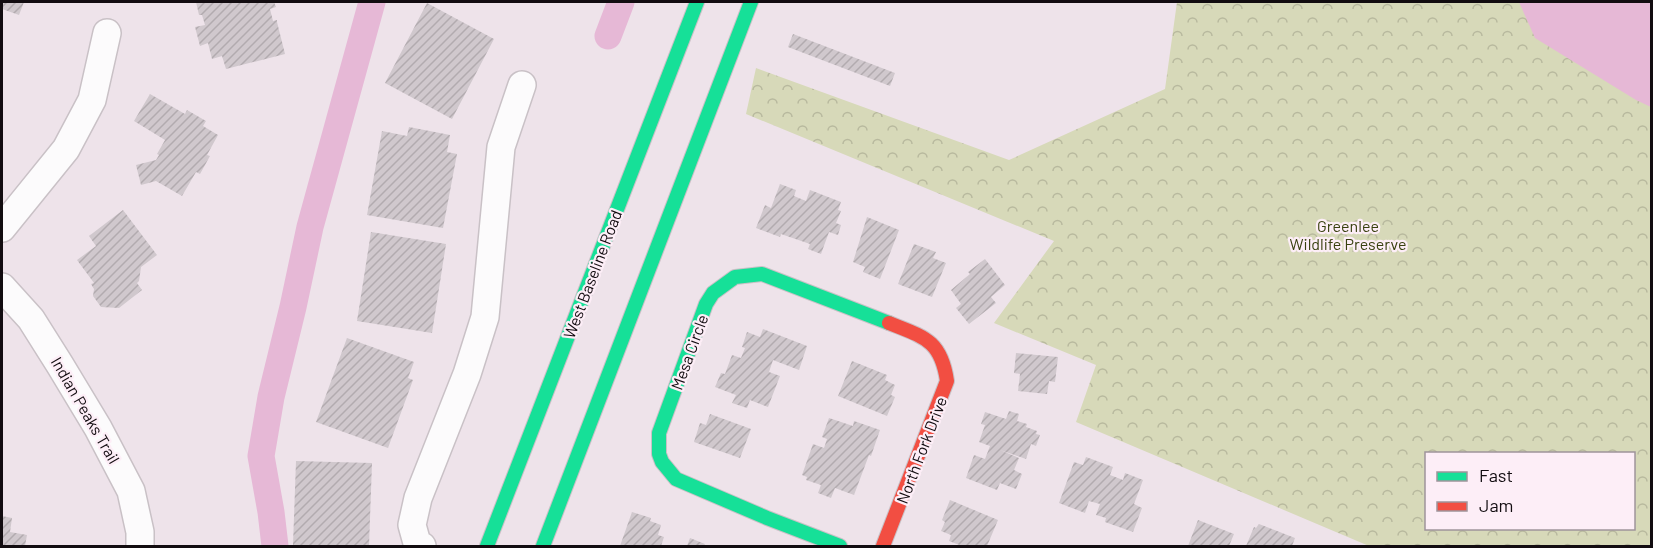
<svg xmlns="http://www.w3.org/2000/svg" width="1653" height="548" viewBox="0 0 1653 548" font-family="Barlow,sans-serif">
<defs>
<pattern id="park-crowns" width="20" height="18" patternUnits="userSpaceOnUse" patternTransform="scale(1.5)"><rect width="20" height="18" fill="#d7d9b9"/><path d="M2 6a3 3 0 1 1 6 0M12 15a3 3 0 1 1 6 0" fill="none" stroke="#b8b99e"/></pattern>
<pattern id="building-hatch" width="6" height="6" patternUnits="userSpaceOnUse" patternTransform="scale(1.5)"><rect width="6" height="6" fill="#d0c8cd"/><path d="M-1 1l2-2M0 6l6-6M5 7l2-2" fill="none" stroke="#b2abaf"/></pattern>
</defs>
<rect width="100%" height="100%" fill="#eee3ea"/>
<!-- park -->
<path fill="url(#park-crowns)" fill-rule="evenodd" d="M1177,2H1651V546H1369L1076,422L1096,365L994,323L1054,241L746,114L756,68L1009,160L1165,89ZM1426,454H1634V528H1426Z"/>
<!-- water -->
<path fill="#e6b8d6" d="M1519,2H1651V107L1636,100L1535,38Z"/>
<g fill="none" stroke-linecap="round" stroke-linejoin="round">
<!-- canal -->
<path stroke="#e6b8d6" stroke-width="27" d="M608,36L621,2
M275,546L271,512L261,456L271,397L293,307L310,227L372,2"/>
</g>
<!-- building -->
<path fill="url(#building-hatch)" d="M2,2H24L19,15L2,9Z
M196,2H274L276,7L270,9L273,21L277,20V22L285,54L226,69L222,56L212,59L208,43L200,46L195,27L205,25L202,15H199Z
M427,3L494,39L452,119L385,83Z
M793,34L895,73L890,86L788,47Z
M150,94L185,114L187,110L206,121L203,126L218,135L207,155L210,156L200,174L196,172L182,196L156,181L141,185L136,165L156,160L159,155L157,154L165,140L134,121Z
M409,127L450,135L447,152L457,154L443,228L367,215L382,131L407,136Z
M780,184L796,190L794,196L806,201L810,190L841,202L838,210L841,211L836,223L841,225L838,235L829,232L821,254L808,249L810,244L781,234L780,237L756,228L765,205L771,208Z
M123,210L157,255L141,267L139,281L137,283L142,290L119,308L101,307L93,296L94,289L91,284L94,283L77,260L96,246L89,236Z
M867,217L899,230L880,279L863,272L865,267L853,262Z
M371,232L446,244L432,333L357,321Z
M914,244L936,252L933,258L946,263L932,297L898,284Z
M985,259L1005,285L991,297L996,303L969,324L956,308L961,304L951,290L970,274L968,272Z
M763,329L807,346L799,370L773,360L769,372L780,376L768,407L750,400L747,408L732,403L736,395L715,387L721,373L725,374L732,355L741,358L745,348L742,347L747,332L760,337Z
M347,338L414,362L408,378L413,380L388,448L316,422Z
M1016,353L1058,357L1055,382L1049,381L1047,394L1018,391L1020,374L1014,373Z
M852,361L887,375L885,380L895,385L891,395L895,397L887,416L838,396Z
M1009,411L1019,414L1017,421L1027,424L1026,427L1037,431L1036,434L1040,435L1036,446L1031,444L1026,459L1000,450L1019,458L1014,470L1022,474L1016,489L1000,483L997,490L966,478L974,455L985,459L990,446L979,442L985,425L981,424L985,412L1006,419Z
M710,414L751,429L740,458L694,442L700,423L706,425Z
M829,418L853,426L854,421L880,430L871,456L869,455L854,495L835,488L831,498L818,493L821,485L806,480L807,477L802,475L813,444L824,448L827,439L822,437Z
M1086,457L1113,467L1110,475L1123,480L1125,473L1143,480L1134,504L1142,508L1133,532L1105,522L1106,518L1096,515L1100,504L1089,501L1085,513L1059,503L1074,462L1083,465Z
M296,461L372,463L369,546L293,545Z
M950,500L998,520L987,546H962L949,541L951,535L941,531L945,522L942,520Z
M632,512L651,518L650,521L661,525L658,535L664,537L661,546H620Z
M2,516L12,518L10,532L27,535L25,546H2Z
M1198,520L1234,534L1229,546H1188Z
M1259,524L1295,538L1292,546H1246L1254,527L1256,528Z
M690,538L705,544L704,546H687Z"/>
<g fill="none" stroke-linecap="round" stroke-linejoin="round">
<defs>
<path id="street" d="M2,228L66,149L92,100L107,33
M2,287L31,319L60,365L98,428L131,491L140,532V546
M422,546L417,543L412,525L418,498L467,374L485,317L501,147L522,85"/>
<path id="fast" d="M487,546L697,2
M543,546L751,2
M840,546L767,518L676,479L662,462L659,454V433L706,304L713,293L735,277L762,274L889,323"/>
<path id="jam" d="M883,546L947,381C941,340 924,337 889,323"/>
</defs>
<!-- street casing -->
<use href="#street" stroke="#c9c1c6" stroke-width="30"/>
<!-- fast casing -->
<use href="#fast" stroke="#c9c1c6" stroke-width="16"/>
<!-- jam casing -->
<use href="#jam" stroke="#c9c1c6" stroke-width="16"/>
<!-- street -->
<use href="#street" stroke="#fcfbfc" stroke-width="27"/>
<!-- fast -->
<use href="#fast" stroke="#16e098" stroke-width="14"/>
<!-- jam -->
<use href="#jam" stroke="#f24e42" stroke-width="14"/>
</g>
<g text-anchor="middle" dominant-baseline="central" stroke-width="4.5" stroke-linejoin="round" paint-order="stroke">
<!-- park labels -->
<g font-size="16" fill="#38400e" stroke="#fdeef7">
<text x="1348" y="225">Greenlee<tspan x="1348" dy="18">Wildlife Preserve</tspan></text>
</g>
<!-- street labels -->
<g font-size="16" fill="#120c10" stroke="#fdeef7">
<text transform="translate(592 274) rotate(-69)">West Baseline Road</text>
<text transform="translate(689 352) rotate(-70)">Mesa Circle</text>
<text transform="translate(86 410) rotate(60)">Indian Peaks Trail</text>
<text transform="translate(921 450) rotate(-69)">North Fork Drive</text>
</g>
</g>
<!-- border -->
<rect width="1653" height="548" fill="none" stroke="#120c10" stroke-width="6"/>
<!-- legend -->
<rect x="1425" y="452" width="210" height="78" fill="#fdeef7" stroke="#9f949b" stroke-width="1.5"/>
<rect x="1437" y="472" width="30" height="9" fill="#16e098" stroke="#9f949b" stroke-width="1.5"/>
<text x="1479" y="482" font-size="18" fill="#120c10">Fast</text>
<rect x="1437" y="502" width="30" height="9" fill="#f24e42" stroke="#9f949b" stroke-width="1.5"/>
<text x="1479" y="512" font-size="18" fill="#120c10">Jam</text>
</svg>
